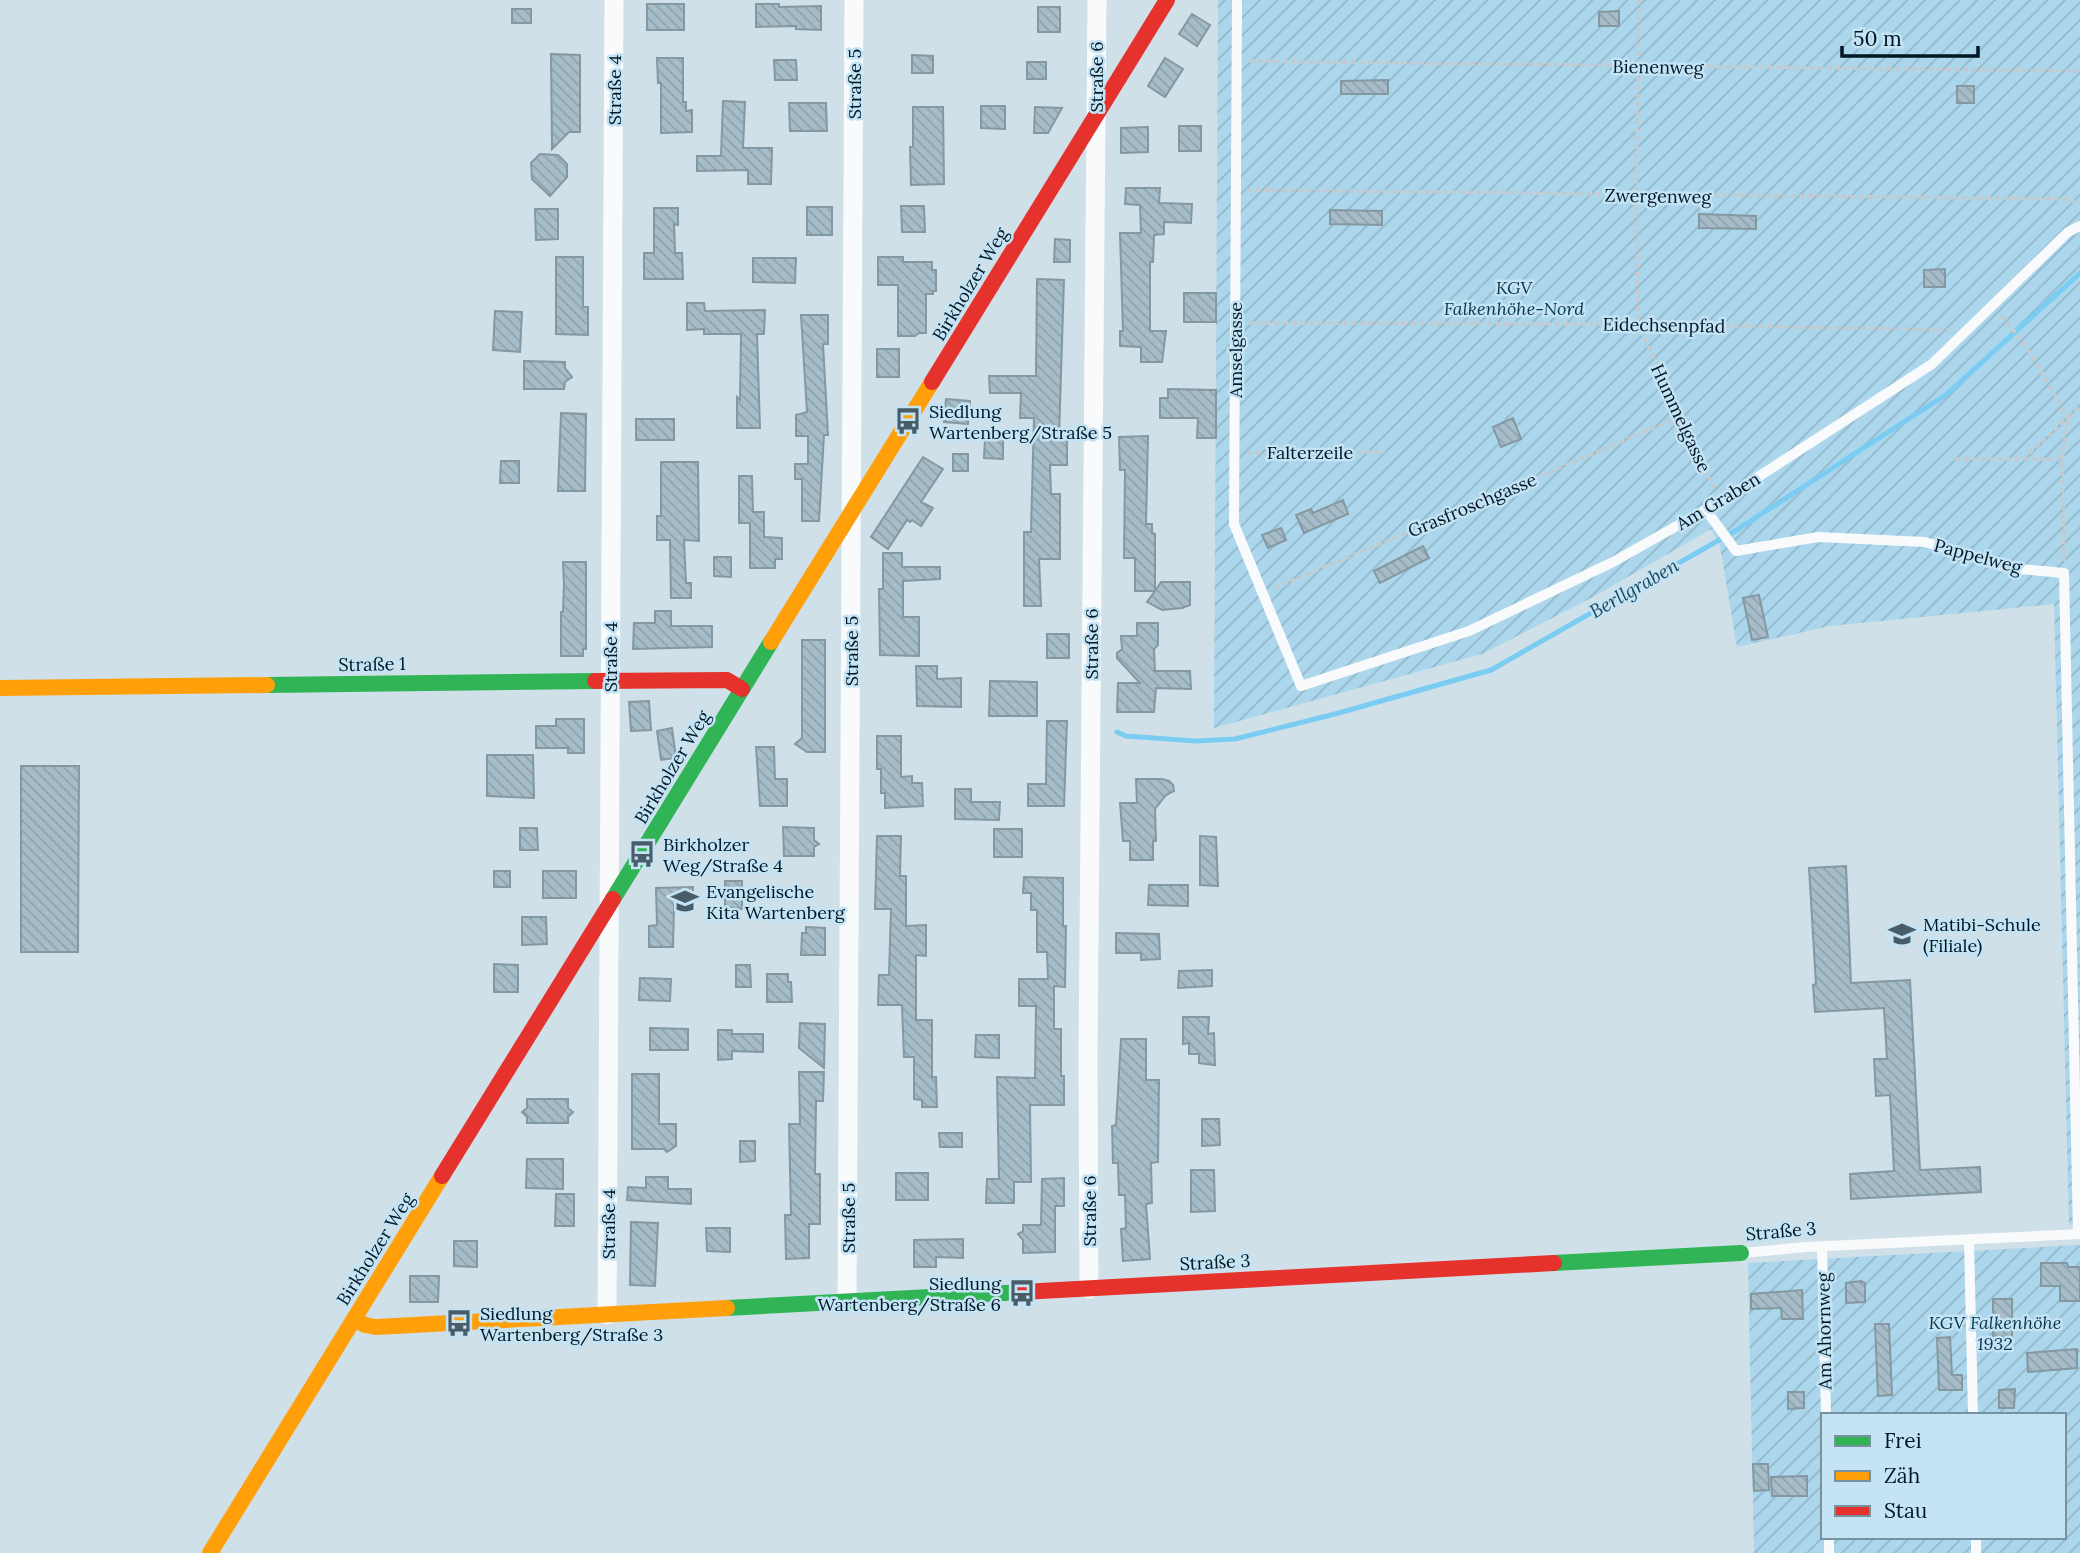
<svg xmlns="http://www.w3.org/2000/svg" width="2080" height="1553" viewBox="0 0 2080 1553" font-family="Lora,serif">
<defs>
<pattern id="garden-furrows" width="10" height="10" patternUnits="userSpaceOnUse" patternTransform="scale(1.75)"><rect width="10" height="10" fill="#abd6ec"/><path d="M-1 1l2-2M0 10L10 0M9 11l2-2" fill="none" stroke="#91b7ca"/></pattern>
<pattern id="building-back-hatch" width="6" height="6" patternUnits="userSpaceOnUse" patternTransform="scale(1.75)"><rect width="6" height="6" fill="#a6bdc9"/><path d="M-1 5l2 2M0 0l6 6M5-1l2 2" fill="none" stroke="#8da2ac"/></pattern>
</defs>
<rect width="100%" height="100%" fill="#cfe0e9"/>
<!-- garden -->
<path fill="url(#garden-furrows)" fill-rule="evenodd" d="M1218,0H2080V1222L2069,1225L2054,604L1830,626L1737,647L1720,546L1711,529L1593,597L1482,654L1214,728Z
M2080,1245V1553H1754L1748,1263ZM1823,1415H2064V1537H1823Z"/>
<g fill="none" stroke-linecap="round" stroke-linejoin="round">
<!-- stream -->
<path stroke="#7accf3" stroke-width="5" d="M1117,732L1126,736L1195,741L1235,739L1335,714L1491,670L1735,531L1947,394L2080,273"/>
</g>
<!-- building -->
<path fill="url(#building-back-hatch)" stroke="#8498a2" stroke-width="2" d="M647,4H684V30H647Z
M756,4H779V7L821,6V30L796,29V26L756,27Z
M1038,7H1060V32H1038Z
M512,9H531V23H512Z
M1619,11V26H1599V12Z
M1192,14L1210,25L1197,46L1179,34Z
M551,54L580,55V132H569L552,149Z
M912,55L933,56V73H912Z
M657,58H683V102H686V111L692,110V132L661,133V83H658Z
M1165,58L1183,69L1165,97L1148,86Z
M774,60H796L797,80H775Z
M1027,62H1046V79H1027Z
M1388,80V94H1341V81Z
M1957,86H1974V103H1957Z
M723,101L745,102L743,148H772L771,184H748V170L697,171V156H721Z
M789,103H826L827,131H790Z
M981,106H1005V129L981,128Z
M913,107H943L944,184L911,185L910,147H913Z
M1035,107L1062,108L1048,133H1034Z
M1179,126H1201V151H1179Z
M1148,127V152L1121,153V128Z
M540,154L558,155L567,164V177L550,196L532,179L531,163Z
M1126,188H1160L1159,203L1192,204L1191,223L1164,222V234L1154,235L1153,262H1150V331H1166L1162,362H1141V347L1120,346V331H1123L1120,233H1141L1140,205L1125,204Z
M901,206H924L925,232H902Z
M807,207H832V235H807Z
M654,208H678V225L674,224L675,253H682L683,279H644V253H654Z
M535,209H558V239L536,240Z
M1330,210L1382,211V225L1330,224Z
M1699,214L1756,216V229L1699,228Z
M1055,239L1070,240V262H1054Z
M556,257H583V307H588V335L556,334Z
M878,257H903V262H932V270H936V291H933V294H926V333H919L915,336H898V285H878Z
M753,258H796L795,283L753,282Z
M1945,269V287H1924V270Z
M1037,279L1064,280L1059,437H1067V465H1050L1051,494H1060V559H1039L1041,606H1024V532H1031L1034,418H1020L1021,393H990L989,376H1036Z
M1184,293H1216V322H1184Z
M687,303H704L705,311L765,310L764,334H757L760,428H737V397L740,400L741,334H704V329L687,330Z
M495,311L522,312L520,352L493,350Z
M801,315H828V344H823L828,435H824L819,521H802V479H795V464H808V436H796V415L807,412Z
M877,349H899V377H877Z
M524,361L565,362V368L572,377L565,382L564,389H524Z
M1168,389L1216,390V438H1197L1198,418H1160V398H1168Z
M946,399L970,401L968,424L944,422Z
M561,413L586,414L585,491H558Z
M1513,418L1521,439L1501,447L1493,427Z
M636,419H674V440H636Z
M1148,436L1146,524H1152V533L1155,534V591L1161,582H1190V605L1182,608L1162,610L1147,602L1155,591H1135V558H1124L1125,470H1120L1119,437Z
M985,438H1003V459L984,458Z
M953,454H968V471H953Z
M923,457L943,469L921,502L933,508L921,526L912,520L910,522L907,520L888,549L871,537Z
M501,461H519V483H500Z
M661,462H698L699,541L684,540L686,583H691V598H671L670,540H657V516H661Z
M739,476H752L753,512H764V537L782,538V559H775V568H750V523H739Z
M1343,500L1348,514L1304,533L1296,515L1311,509L1313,513Z
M1281,528L1286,540L1268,548L1262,535Z
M1423,546L1429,558L1380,583L1374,571Z
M883,553H902V567H940V579L903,581V617H919V656L880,655L879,589H883Z
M714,557H731V577L714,576Z
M563,562H586V649H583V656H561V612H563L564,585Z
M1759,595L1768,637L1752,640L1743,598Z
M655,611H671V626H712V647L633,649L634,623H655Z
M1137,623H1158V645L1154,649L1155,671H1190L1191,689L1156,688L1154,712H1117L1118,683H1140L1117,658V653L1122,649L1121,636H1137Z
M1047,634H1069V658H1047Z
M802,640H825V752H807L795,744L802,738Z
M916,666H937V679L961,678V707L917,706Z
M990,681L1037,682V716H989Z
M649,701L651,730L631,731L629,702Z
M556,719H584V753H568V748H536V726H556Z
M1047,721H1067L1064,806H1028V784H1046Z
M672,728L676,758L661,760L657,731Z
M877,736H901V777L912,776V783H922L923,806L885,808V793H881V769H877Z
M756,747H774L775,779H787V806H760Z
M487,755H533L534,798L487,796Z
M21,766H79L78,952H21Z
M1136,779H1162L1169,781L1173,785L1174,791L1166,795L1155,809L1156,841H1153V860H1130V841H1123L1120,803H1137Z
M955,789H971V802H1000L999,820L955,819Z
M783,827L814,828V840L819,844L814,847V856H784Z
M520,828H537L538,850H520Z
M994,829H1022V857H994Z
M877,836H901L900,876H906V926L926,925V956L916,955V1020H932V1077H936L937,1107H922V1100L914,1099V1057H904L902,1005H878L879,975H889L891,909H875Z
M1200,836L1216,837L1218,886L1200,885Z
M1846,866L1851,983L1910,980L1920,1170L1980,1167L1981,1192L1851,1199L1850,1174L1894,1171L1890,1095L1876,1096L1874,1059H1887L1884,1008L1815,1012L1813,985L1816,984L1809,868Z
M494,871H510V887H494Z
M543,871H576V898H543Z
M1024,877L1063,878V926H1066L1065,987L1054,986V1029H1061V1076H1064V1105H1030L1031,1182H1014V1203H986L987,1179H999L997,1077L1035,1078L1036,1006H1019V979H1048L1047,952H1037V910H1031V893H1023Z
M725,881H742V909L725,907Z
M1149,885H1188V906L1148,905Z
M693,887V906H674L673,947H649V926L657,925L656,888Z
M522,917H546L547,944L522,945Z
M806,927L825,928V955H801L802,933H806Z
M1116,933L1159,934L1160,959L1141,960V953H1116Z
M494,964L518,965V992H494Z
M736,965H750L751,987H736Z
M1212,970V986L1178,988L1179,971Z
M767,974H788V982H791L792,1002H767Z
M640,978L671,979L670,1001L639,1000Z
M1183,1017H1209L1208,1034L1214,1033L1215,1065L1199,1063V1054H1189V1043L1183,1044Z
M800,1023L825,1024L824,1068L799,1048Z
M650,1028L688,1029V1050H650Z
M718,1030H732V1034H763V1052L732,1051V1059L718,1060Z
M976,1035H999V1058L975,1057Z
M1121,1039H1146V1080H1159L1158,1162L1151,1163L1152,1203L1146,1204L1150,1259L1123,1261L1121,1229L1126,1228L1125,1195H1119L1118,1163H1113L1112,1126L1116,1125Z
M799,1072H824L823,1101H816L815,1174H820V1224H809V1258L786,1259L785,1215H791L789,1124H800Z
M632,1074H659V1124H676V1146L667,1152L664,1149H632Z
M527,1099H568V1108L573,1112L568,1117V1123H527V1117L522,1112L527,1108Z
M1202,1119H1219L1220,1145L1202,1146Z
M939,1133H962V1147H940Z
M740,1141H755V1161L740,1162Z
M527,1159H563V1189L526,1188Z
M1191,1170H1214L1215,1211L1191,1212Z
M896,1173H928V1200H896Z
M646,1177H668V1189H691V1204L627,1200L628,1187L646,1188Z
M1064,1178V1206H1055V1252L1023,1253V1240L1018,1234L1023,1231V1225H1041L1042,1179Z
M556,1194H574V1226H555Z
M631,1222L658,1223L655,1286L630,1285Z
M706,1228H730V1252L707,1251Z
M963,1239V1258L936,1257V1267H914V1240Z
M454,1241H477V1267L454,1266Z
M2041,1263H2067L2068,1267H2080V1301H2060V1286H2041Z
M410,1276H439L438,1302H410Z
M1861,1281L1865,1283V1302L1846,1303V1283Z
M1802,1290L1803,1319H1782L1781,1308L1751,1309V1294Z
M1993,1299H2012V1337L1993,1336Z
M1875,1324H1889L1892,1395L1878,1396Z
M1950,1337L1952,1375H1962V1390H1939L1937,1338Z
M2077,1349V1368L2028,1372L2027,1353Z
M2015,1389L2014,1408H1999V1390Z
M1788,1392H1804V1408L1788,1409Z
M1753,1464H1768L1769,1490L1754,1491Z
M1807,1476V1496H1772L1771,1477Z"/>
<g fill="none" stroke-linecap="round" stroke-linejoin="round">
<!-- path -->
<path stroke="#c5cacd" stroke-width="3.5" stroke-dasharray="5 3.5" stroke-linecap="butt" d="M1639,0L1636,196L1638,324L1714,488
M1249,61L2080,71
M1247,190L2067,199L2080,204
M2001,316L2024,343L2068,418L2023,459
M1249,323L1638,324L1948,330
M1247,453L1385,452
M1955,459H2062
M2064,561L2062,459L2068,418L2080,406
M1275,588L1680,417"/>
<!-- lane -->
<path stroke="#f8fafc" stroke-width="10" d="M1237,0L1234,524L1301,686L1469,631L1613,562L1721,501L1932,364L2068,232L2080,226
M1706,510L1736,551L1818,537L1925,542L2008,568L2064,573L2078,1234
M1969,1240L1973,1415
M1822,1247L1826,1415
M1742,1253L1806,1247L2080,1234
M1829,1537V1553
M1976,1537V1553"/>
<!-- street -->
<path stroke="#f8fafc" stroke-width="19" d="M1089,1289L1088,1057L1097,0
M847,1302L854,0
M607,1315L614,0"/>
<!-- fast -->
<path stroke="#30b455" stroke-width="16" d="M267,685L595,681
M613,899L771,642
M1554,1263L1741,1253
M727,1308L1022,1292"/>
<!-- slow -->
<path stroke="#ff9f0a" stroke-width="16" d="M771,642L932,382
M0,688L267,685
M354,1319L365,1325L376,1327L727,1308
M210,1553L442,1176"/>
<!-- jam -->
<path stroke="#e5322d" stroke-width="16" d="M932,382L1167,0
M595,681L727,680L742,689
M442,1176L613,899
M1022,1292L1554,1263"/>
</g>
<!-- icons -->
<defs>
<symbol id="bus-bare" viewBox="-9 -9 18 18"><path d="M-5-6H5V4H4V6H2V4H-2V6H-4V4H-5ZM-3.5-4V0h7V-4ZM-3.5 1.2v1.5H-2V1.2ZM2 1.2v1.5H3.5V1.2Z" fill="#485d68" stroke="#c4e3f4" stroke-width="2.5" paint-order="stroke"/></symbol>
<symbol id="school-bare" viewBox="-9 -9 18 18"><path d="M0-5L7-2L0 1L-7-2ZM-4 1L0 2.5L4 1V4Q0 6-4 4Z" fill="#485d68" stroke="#c4e3f4" stroke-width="2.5" paint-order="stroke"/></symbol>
</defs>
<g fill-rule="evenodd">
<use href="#bus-bare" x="889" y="402" width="38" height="38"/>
<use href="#bus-bare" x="623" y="835" width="38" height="38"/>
<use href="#school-bare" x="666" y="882" width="38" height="38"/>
<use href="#school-bare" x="1883" y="915" width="38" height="38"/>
<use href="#bus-bare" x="1003" y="1274" width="38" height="38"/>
<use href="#bus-bare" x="440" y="1304" width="38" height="38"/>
</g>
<g text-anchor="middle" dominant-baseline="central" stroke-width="5" stroke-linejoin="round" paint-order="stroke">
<!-- street labels -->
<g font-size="18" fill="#001723" stroke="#c4e3f4">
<text transform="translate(1658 67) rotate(1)">Bienenweg</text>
<text transform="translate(1096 77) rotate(-90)">Straße 6</text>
<text transform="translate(854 84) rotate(-90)">Straße 5</text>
<text transform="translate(614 90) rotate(-90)">Straße 4</text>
<text transform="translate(1658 196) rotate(1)">Zwergenweg</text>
<text transform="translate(970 284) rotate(-59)">Birkholzer Weg</text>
<text transform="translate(1664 325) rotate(1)">Eidechsenpfad</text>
<text transform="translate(1235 350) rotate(-90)">Amselgasse</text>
<text transform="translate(1681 418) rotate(65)">Hummelgasse</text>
<text x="1310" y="452">Falterzeile</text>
<text transform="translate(1718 501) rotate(-31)">Am Graben</text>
<text transform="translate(1472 505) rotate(-23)">Grasfroschgasse</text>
<text transform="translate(1978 556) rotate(15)">Pappelweg</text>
<text transform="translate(1091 644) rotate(-90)">Straße 6</text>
<text transform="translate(851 651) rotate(-90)">Straße 5</text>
<text transform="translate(610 657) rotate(-90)">Straße 4</text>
<text transform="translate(372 664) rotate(-1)">Straße 1</text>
<text transform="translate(672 767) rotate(-59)">Birkholzer Weg</text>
<text transform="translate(1089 1211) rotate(-90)">Straße 6</text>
<text transform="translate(848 1218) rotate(-90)">Straße 5</text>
<text transform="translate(608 1224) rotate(-90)">Straße 4</text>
<text transform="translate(1781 1231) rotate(-5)">Straße 3</text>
<text transform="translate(375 1249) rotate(-58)">Birkholzer Weg</text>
<text transform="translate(1215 1262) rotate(-3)">Straße 3</text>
<text transform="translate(1824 1331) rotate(-91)">Am Ahornweg</text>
</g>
<!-- park labels -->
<g font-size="18" font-style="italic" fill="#06394d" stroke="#c4e3f4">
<text x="1514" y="287">KGV<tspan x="1514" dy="21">Falkenhöhe-Nord</tspan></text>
<text x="1995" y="1322">KGV Falkenhöhe<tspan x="1995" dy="21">1932</tspan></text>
</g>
<!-- poi labels -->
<g font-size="18" fill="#001723" stroke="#c4e3f4" text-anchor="start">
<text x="929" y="411">Siedlung<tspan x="929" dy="21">Wartenberg/Straße 5</tspan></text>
<text x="663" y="844">Birkholzer<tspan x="663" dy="21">Weg/Straße 4</tspan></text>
<text x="706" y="891">Evangelische<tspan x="706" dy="21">Kita Wartenberg</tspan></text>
<text x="1923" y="924">Matibi-Schule<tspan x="1923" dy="21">(Filiale)</tspan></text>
<text x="1001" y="1283" text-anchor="end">Siedlung<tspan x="1001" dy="21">Wartenberg/Straße 6</tspan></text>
<text x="480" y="1313">Siedlung<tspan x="480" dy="21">Wartenberg/Straße 3</tspan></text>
</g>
<!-- water labels -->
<g font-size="19" font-style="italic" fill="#1a495e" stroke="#c4e3f4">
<text transform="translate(1634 588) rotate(-30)">Berllgraben</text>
</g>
</g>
<!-- legend -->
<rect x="1821" y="1413" width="245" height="126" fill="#c4e3f4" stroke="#7691a0" stroke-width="2"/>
<rect x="1835" y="1436" width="35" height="10" fill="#30b455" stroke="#7691a0" stroke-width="2"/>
<text x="1884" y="1448" font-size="21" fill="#001723">Frei</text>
<rect x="1835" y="1471" width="35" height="10" fill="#ff9f0a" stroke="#7691a0" stroke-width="2"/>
<text x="1884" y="1483" font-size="21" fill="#001723">Zäh</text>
<rect x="1835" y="1506" width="35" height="10" fill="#e5322d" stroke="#7691a0" stroke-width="2"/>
<text x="1884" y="1518" font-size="21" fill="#001723">Stau</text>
<!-- scale -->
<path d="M1842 46v10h136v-10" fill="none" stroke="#001723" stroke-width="3.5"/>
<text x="1853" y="46" font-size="21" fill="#001723" stroke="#c4e3f4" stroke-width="5" paint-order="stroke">50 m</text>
</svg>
